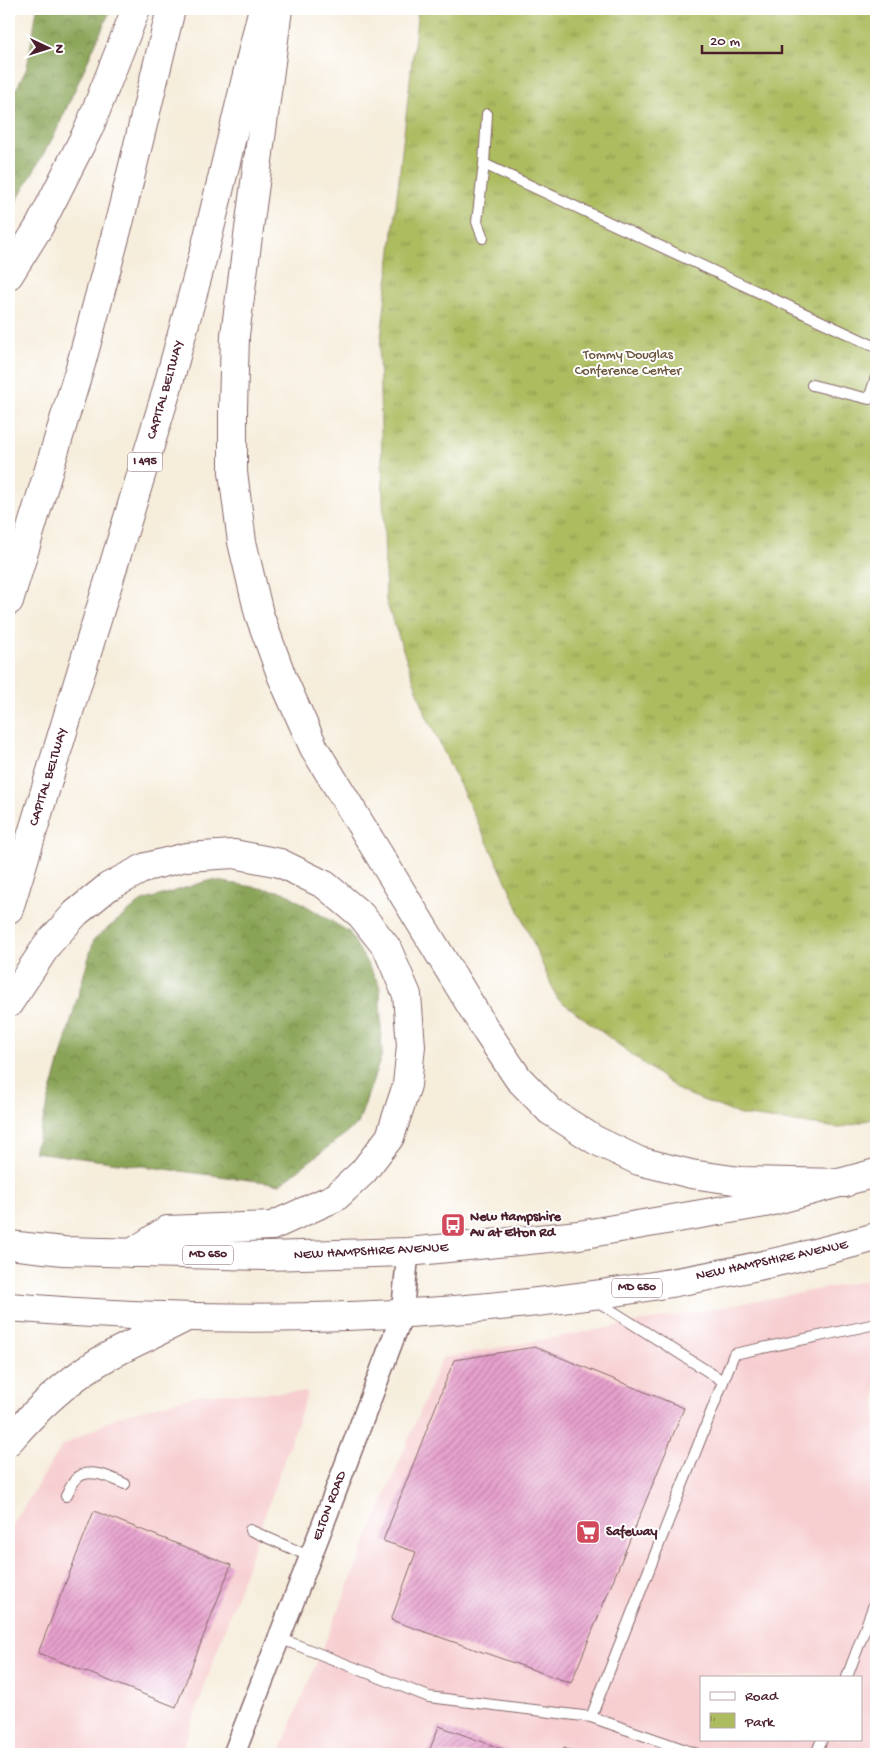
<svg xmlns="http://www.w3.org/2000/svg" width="885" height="1763" viewBox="0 0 885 1763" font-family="'Gochi Hand',sans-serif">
<defs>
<pattern id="forest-crowns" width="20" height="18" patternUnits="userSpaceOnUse" patternTransform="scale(1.25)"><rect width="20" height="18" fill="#89a456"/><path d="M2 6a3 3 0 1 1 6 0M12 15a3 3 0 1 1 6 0" fill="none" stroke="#728547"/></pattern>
<pattern id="park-tufts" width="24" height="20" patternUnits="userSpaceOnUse" patternTransform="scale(1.25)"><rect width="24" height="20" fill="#acbc5f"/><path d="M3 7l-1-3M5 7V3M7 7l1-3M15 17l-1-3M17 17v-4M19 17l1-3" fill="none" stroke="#8e984f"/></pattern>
<pattern id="building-hatch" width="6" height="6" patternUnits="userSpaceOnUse" patternTransform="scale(1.25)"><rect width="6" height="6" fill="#e7a1cd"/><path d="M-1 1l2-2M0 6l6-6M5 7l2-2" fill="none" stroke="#bd83a7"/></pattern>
</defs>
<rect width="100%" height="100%" fill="#fff"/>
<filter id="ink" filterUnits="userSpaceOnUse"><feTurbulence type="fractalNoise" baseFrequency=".02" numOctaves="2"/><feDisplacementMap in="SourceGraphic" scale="10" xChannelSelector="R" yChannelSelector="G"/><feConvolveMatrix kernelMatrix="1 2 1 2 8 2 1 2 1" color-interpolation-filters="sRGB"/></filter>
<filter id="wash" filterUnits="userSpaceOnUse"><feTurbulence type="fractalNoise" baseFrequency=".0096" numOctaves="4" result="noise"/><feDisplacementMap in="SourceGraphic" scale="20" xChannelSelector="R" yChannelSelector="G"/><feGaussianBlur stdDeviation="1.12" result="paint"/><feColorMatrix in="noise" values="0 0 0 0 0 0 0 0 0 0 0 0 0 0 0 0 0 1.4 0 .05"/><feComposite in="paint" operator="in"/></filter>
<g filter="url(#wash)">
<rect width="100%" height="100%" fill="#f6eddb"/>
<!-- built -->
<path fill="#f7cfd1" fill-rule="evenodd" d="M876,1279V1754H279L442,1358ZM701,1677H861V1739H701Z
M308,1392L181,1754H9V1531L62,1446L119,1416L203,1394Z"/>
<!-- forest -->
<path fill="url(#forest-crowns)" stroke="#6a6240" d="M37,9H111L55,134L9,214V103L27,68Z
M211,880L284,892L349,932L380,986L382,1054L358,1124L280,1184L34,1152L94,939L142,901Z"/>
<!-- park -->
<path fill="url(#park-tufts)" stroke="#7b6e45" d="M418,9H876V1118L839,1128L740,1115L680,1091L557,998L507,883L426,715L386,601L379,357Z"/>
<g id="blocks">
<!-- building -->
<path fill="url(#building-hatch)" d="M535,1347L684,1408L571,1683L391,1620L416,1552L383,1541L454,1360Z
M94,1511L231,1565L176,1707L38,1653Z
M439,1726L516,1754H428Z
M564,1748L581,1754H562Z"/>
</g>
</g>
<g filter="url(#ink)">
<use href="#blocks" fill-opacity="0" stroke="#866769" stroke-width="1"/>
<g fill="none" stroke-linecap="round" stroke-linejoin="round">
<defs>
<path id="service" d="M484,164L876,347
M483,238L477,222L484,164L487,114
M812,385L869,399L876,377
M595,1300L723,1381
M66,1496C69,1491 72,1483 76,1479C88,1466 112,1478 125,1484
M250,1530L311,1557
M279,1638L429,1697L591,1717L734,1354L876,1324
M847,1677L876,1599
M591,1717L697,1754
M816,1754L822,1739"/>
<path id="minor" d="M234,1754L327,1514L402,1315L408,1252"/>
<path id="primary" d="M9,1245L63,1251L266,1256L408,1252L579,1235L765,1203L876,1173
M9,1307C298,1332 596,1315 876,1237"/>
<path id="motorway" d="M278,9L235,335L233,408V472L242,542L259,614L282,677L314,748L487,1032L518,1078L550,1111L595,1140L639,1161L691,1174L740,1181L845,1183
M9,275L39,227L89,128L136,9
M9,601L81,364L120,219L171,9
M9,909L166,393L206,245L261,16
M9,1003L48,944L76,913L108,887L146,867L186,857L234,854L280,863L325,885L361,915L387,948L407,995L411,1046L407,1085L390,1137L363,1172L336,1197L272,1226L167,1230L132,1253
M9,1441C34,1412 62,1385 95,1364C124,1346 157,1333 187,1317"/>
</defs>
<!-- service casing -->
<use href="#service" stroke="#866769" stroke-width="12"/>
<!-- minor casing -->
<use href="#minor" stroke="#866769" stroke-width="24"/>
<!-- primary casing -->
<use href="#primary" stroke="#866769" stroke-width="30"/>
<!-- motorway casing -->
<use href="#motorway" stroke="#866769" stroke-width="30"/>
<!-- service -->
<use href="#service" stroke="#fff" stroke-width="10"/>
<!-- minor -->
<use href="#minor" stroke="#fff" stroke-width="21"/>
<!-- primary -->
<use href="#primary" stroke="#fff" stroke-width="28"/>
<!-- motorway -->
<use href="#motorway" stroke="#fff" stroke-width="28"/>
</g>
</g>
<!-- icons -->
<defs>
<symbol id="bus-square" viewBox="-11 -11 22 22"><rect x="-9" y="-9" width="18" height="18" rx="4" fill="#d1495b" stroke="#fff"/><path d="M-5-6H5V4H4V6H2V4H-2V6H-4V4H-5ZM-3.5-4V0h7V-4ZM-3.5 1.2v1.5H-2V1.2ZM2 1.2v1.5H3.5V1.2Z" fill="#fff"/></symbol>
<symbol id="supermarket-square" viewBox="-11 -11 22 22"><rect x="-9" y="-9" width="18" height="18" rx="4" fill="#d1495b" stroke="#fff"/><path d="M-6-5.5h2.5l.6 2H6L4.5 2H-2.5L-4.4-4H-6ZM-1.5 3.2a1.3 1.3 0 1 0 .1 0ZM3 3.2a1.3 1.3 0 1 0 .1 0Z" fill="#fff"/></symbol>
</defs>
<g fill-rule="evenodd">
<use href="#bus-square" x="439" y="1211" width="28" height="28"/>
<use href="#supermarket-square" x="574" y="1518" width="28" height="28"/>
</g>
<g text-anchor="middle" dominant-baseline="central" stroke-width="4" stroke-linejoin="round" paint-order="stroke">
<!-- shield labels -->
<g fill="#fff" stroke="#80626b" stroke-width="1">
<rect x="127.5" y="452.5" width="35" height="19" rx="4"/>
<rect x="183" y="1245.5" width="50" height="19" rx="4"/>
<rect x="612" y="1278.5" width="50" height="19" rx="4"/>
</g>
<g font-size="12" font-weight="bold" fill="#4a1f2b">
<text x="145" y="462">I 495</text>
<text x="208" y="1255">MD 650</text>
<text x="637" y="1288">MD 650</text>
</g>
<!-- park labels -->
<g font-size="14" fill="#6c563d" stroke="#fff">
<text x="628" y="355">Tommy Douglas<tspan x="628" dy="16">Conference Center</tspan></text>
</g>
<!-- street labels -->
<g font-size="14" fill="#4a1f2b" stroke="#fff">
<text transform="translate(166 390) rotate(-74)">CAPITAL BELTWAY</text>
<text transform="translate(49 777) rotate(-73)">CAPITAL BELTWAY</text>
<text transform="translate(371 1252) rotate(-3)">NEW HAMPSHIRE AVENUE</text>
<text transform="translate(772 1261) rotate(-12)">NEW HAMPSHIRE AVENUE</text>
<text transform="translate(330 1506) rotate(-69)">ELTON ROAD</text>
</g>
<!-- poi labels -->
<g font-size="14" font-weight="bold" fill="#4a1f2b" stroke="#fff" text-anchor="start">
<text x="470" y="1217">New Hampshire<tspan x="470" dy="16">Av at Elton Rd</tspan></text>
<text x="606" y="1532">Safeway</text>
</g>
</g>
<!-- margin -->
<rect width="885" height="1763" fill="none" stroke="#fff" stroke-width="30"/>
<!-- legend -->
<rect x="700" y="1676" width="162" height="65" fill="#ffffff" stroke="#b7a5aa"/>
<rect x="710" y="1692" width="25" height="8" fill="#ffffff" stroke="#b7a5aa"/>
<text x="745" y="1700" font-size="15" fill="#4a1f2b">Road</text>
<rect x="710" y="1713" width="25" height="15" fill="url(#park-tufts)" stroke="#b7a5aa"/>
<text x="745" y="1726" font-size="15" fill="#4a1f2b">Park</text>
<!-- north arrow -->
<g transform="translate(48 48) rotate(94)" stroke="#ffffff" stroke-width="4" paint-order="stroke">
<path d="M0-4L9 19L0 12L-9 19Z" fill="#4a1f2b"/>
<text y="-8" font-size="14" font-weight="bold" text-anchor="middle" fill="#4a1f2b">N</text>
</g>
<!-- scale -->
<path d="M702 45v8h80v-8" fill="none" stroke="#4a1f2b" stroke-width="2.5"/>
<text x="710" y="45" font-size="15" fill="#4a1f2b" stroke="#ffffff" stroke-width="4" paint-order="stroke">20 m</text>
</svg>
